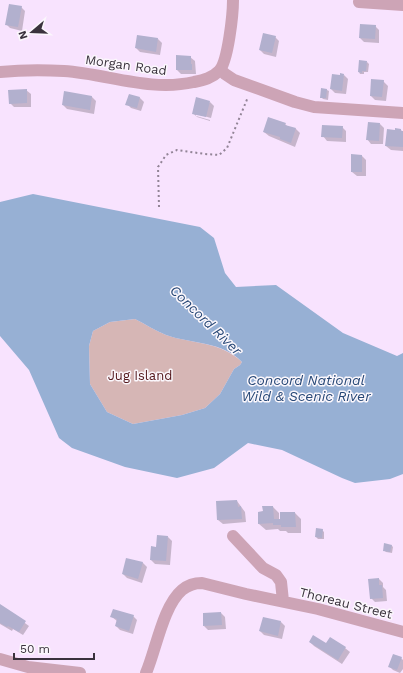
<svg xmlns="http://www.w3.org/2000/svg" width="403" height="673" viewBox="0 0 403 673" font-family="'Work Sans',sans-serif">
<rect width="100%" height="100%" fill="#f8e3fe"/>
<!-- green -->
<path fill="#d6b6b5" d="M135,319C145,324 156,331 166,335C192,344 220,341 242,362L240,365L234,369L220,394L205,408L182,415L133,424L107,412L90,384L89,346L93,331L110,322Z"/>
<!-- water -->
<path fill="#97b0d4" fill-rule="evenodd" d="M33,194L200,227L214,238L225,273L236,287L276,285L343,333L397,356L403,353V474L390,479L355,483L342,478L282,450L248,443L214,468L177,478L125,467L72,448L59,438L29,370L0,336V202ZM135,319C145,324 156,331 166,335C191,344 222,341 242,362L240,365L234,369L220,394L205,408L182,415L133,424L107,412L90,384L89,346L93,331L110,322Z"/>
<!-- shadow -->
<path fill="#0003" d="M21,7L25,11L22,31L10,28L6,24Z
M375,26L379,30V43L364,42L360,38Z
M275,37L279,41L276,57L264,54L260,50Z
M158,39L162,43L160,55L140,52L136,48Z
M190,57L195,61L196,74H181L177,70Z
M367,62L369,64L368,72H364V74H360L359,72Z
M344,75L348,79L346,94L335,93L331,89Z
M383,81L388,86L386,101L375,100L371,96Z
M322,89L327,90L329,91L328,100L323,99L321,97Z
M26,90L31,94V107H14L10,103Z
M65,92L92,97L96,101L94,114L67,109L63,105Z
M129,95L140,98L144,102L141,111L131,108L127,104Z
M210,102L214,106L211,118L196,114V116L210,120V121L197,117L193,113Z
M285,124L288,127L296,129L300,133L295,147L269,136L264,132Z
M380,124L384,128L383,144H371L367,139Z
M342,127L346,131V142L327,141L323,136Z
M401,130L403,132V151L391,150L386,146L396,131Z
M362,156L366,160V176H357L352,172Z
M237,501L245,512L246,522L223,524L218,520Z
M273,507L279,513V520L295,513L301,519V533H288L286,531H280L278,529L266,530L259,524L264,512Z
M322,530L324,532V539H318L316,537Z
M168,537L172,541L170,565L155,564L151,560L157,548Z
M391,545L393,547L392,553L386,552L384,550Z
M127,559L143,563L147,567L142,583L127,578L123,574Z
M379,579L383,583V587L386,590L387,601L375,602L371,598Z
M0,605L29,626L23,635L13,629L12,631L0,624Z
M221,613L225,617L226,629L208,630L204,626Z
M133,616L137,620L133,634L120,630L116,626L117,621L112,617Z
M281,622L285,626L282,639L264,635L260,631Z
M310,642L345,648L350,652L342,664L314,646Z
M401,658L403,660V669L400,673L393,670L389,666Z"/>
<!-- building -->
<path fill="#b2b0ce" d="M9,4L22,6L18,27L5,25Z
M360,24L376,25L375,39L359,38Z
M263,33L276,36L272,53L259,50Z
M137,35L158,38L156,52L135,48Z
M176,55L191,56V64H192V70H176Z
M359,60L367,61L366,71H362V73L358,72Z
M340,73L344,74L342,91L330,89L332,74L340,75Z
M371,79L384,80L382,97L370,96Z
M321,88L327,89L326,98H320Z
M27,89V103L9,104L8,90Z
M64,91L92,96L90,110L62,105Z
M129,94L140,97L137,108L125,105Z
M196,97L210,101L206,117L192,114Z
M268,117L286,123L285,125L296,128L291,143L280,139V137L263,132Z
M368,122L380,123L379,141L366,140Z
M322,125L343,126L342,138L321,137Z
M395,128L401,129V131H403V147L385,146L387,129L395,130Z
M351,154L362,155V172H351Z
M237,500L238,507L241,506L242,519L217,520L216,501Z
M262,506H273L274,519H280V512H295L296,527H281V525H273V523L258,524V512L263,511Z
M316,528L323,529L322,538L315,537Z
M157,535L168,536L166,561L150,560L151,546L156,547Z
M384,543L392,545L390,552L383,551Z
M126,558L143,562L138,579L122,574Z
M379,578V585H382L383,598L370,599L368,579Z
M0,604L26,621L19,632L8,626L7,627L0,623Z
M113,609L134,615L129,631L115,626L117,619L110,617Z
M221,612L222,625L203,626V613Z
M263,617L281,621L278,636L259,631Z
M313,635L326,643L330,637L346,647L338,660L309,642Z
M393,654L402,657L397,670L388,667Z"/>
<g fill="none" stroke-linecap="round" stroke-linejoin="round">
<!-- path -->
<path stroke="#928496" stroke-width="2" stroke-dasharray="2 3" stroke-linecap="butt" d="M159,207L158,167L166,155L177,150L205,154L219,155L227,148L248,97"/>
<!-- minor -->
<path stroke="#cda4b6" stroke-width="12" d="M359,2L403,5
M221,70L225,74L234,80L295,102L314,107L403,113
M0,72C21,70 43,70 64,71C108,74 150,92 194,82C204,80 212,78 219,71C228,62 233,14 233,0
M233,536L263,568L276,575L281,582L283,601
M0,659L28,667L80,673
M146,673C156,650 163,606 182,590C188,585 195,583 202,583L246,594L318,609L403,632"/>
</g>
<g text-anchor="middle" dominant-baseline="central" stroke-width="3" stroke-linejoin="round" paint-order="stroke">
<!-- street labels -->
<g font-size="13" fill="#3a323d" stroke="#fbf7fc">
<text transform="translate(126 65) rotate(8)">Morgan Road</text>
<text transform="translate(346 603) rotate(14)">Thoreau Street</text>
</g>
<!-- park labels -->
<g font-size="13" fill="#53171b" stroke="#fbf7fc">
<text x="140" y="375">Jug Island</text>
</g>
<!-- water labels -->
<g font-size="14" font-style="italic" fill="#264776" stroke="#fbf7fc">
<text transform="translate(206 320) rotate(44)">Concord River</text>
<text x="306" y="380">Concord National<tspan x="306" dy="16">Wild &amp; Scenic River</tspan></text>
</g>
</g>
<!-- north arrow -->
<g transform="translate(32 32) rotate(251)" stroke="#fbf7fc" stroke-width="3" paint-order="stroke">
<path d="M0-3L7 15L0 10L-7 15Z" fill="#3a323d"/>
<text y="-6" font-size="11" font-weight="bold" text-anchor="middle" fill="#3a323d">N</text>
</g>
<!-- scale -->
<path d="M14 653v6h80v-6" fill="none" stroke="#3a323d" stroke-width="2"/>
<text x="20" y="653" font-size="12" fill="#3a323d" stroke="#fbf7fc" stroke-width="3" paint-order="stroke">50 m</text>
</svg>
